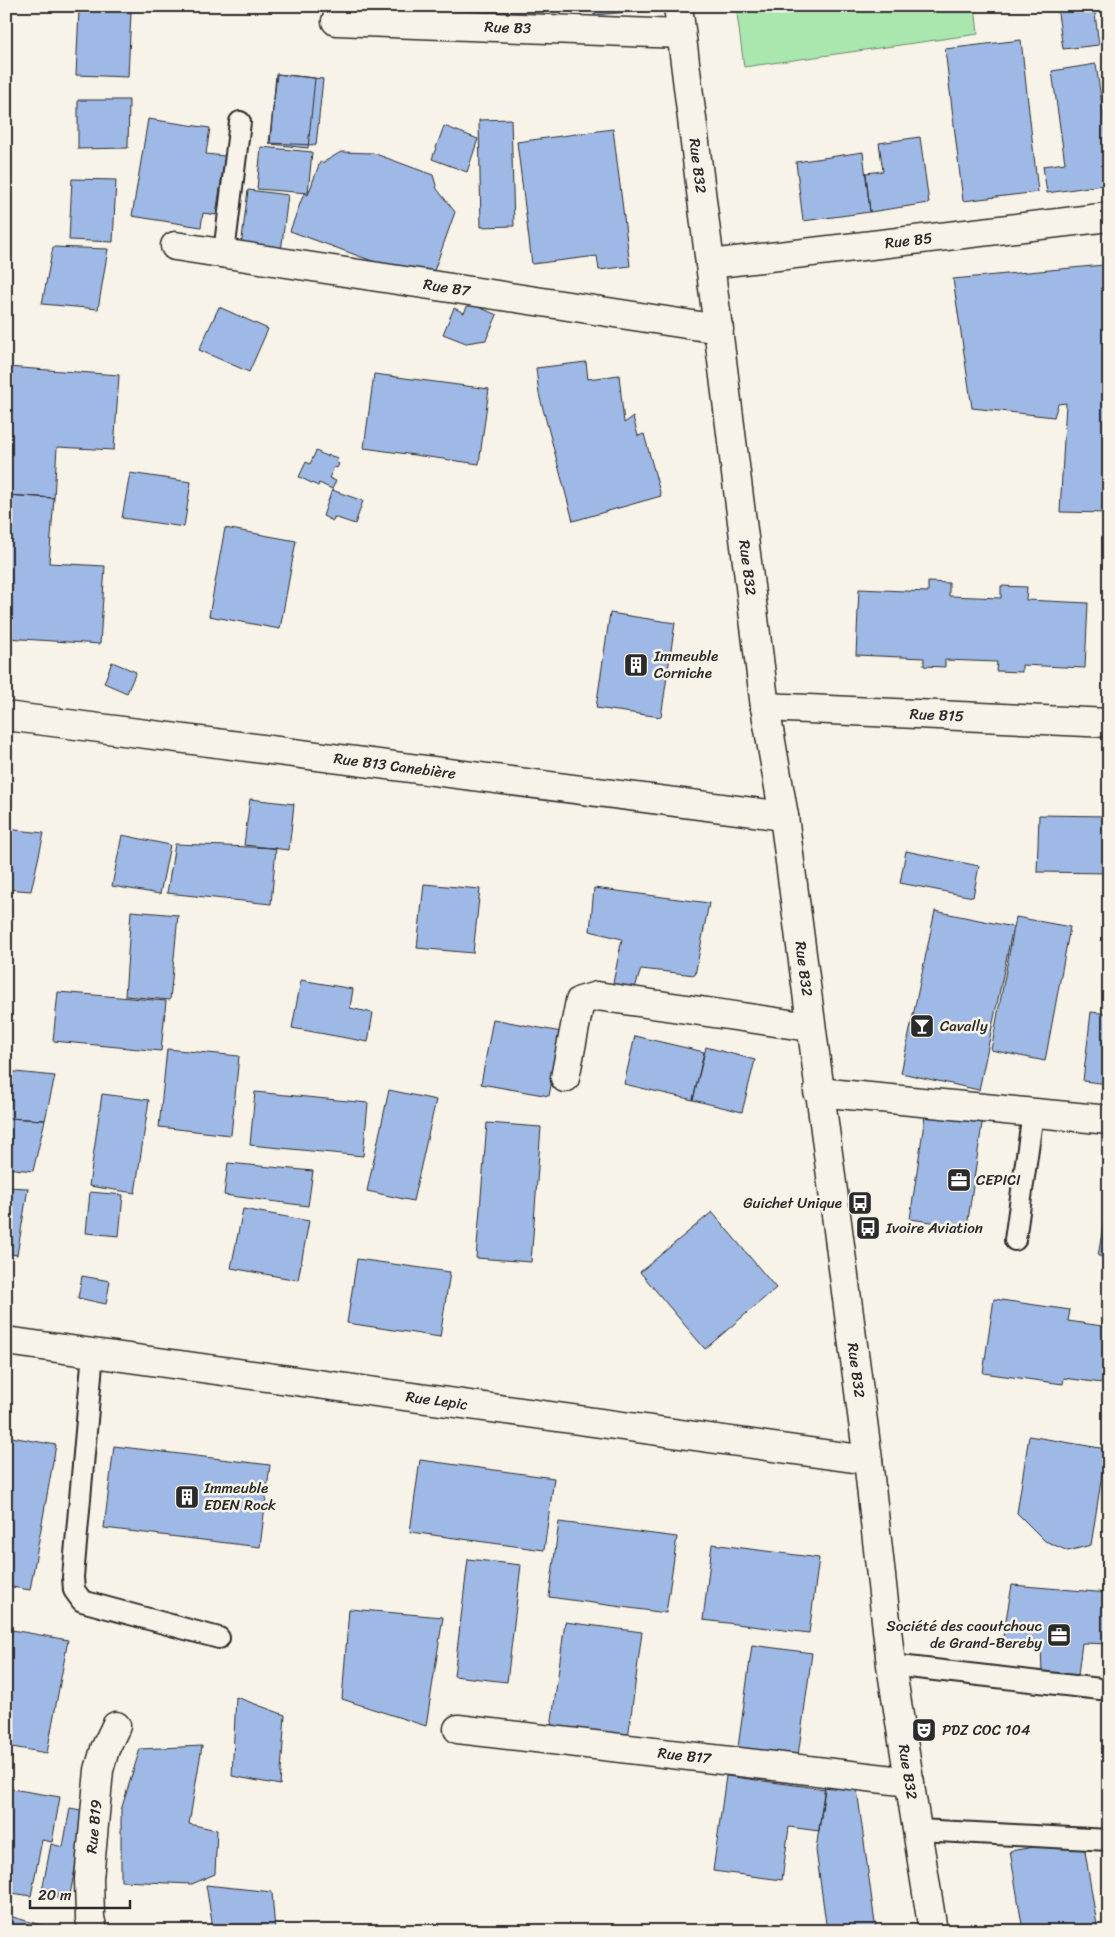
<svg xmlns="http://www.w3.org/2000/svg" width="1115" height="1937" viewBox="0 0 1115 1937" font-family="Sriracha,sans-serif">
<rect width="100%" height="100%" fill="#f7f3e8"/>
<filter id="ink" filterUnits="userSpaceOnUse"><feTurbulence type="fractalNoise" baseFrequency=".02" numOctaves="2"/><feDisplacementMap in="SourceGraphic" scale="10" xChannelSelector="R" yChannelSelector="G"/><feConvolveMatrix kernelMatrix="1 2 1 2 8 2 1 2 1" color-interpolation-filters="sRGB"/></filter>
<g filter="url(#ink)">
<!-- green -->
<path fill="#a9e7ae" stroke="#6a896c" d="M736,6H975L978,34L744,67Z"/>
<!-- building -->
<path fill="#9fb9e6" stroke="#2b2b2b" d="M593,6H628L629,12L594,15Z
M1057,6H1094L1099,45L1063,49Z
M79,10L131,12L128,77L76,75Z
M1021,40L1038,192L963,201L945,49Z
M1096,64L1109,153V184L1047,193L1043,166L1065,163L1052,71Z
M276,74L315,78L308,148L270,144Z
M277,74L323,79L316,145L269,143Z
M78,100H129L128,148L78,149Z
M148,119L210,128L206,154L225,156L216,215L203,213L201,227L132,216Z
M511,119L514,226L481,227L479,120Z
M444,126L478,139L467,172L432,159Z
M613,129L630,266L599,270L597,256L532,264L517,142Z
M920,137L929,203L870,212L866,173L883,171L879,143Z
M261,147L312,152L308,193L257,189Z
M341,152L373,153L433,175L437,189L455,212L430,282L290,231L304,193L308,195L320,162L322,163Z
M863,152L870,212L803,221L796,162Z
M72,179L116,180L113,242L69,240Z
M248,190L288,195L281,252L241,247Z
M53,247L108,249L98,309L42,304Z
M1104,265L1107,289H1109V513L1060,512L1066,403L1058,404L1054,417L972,408L953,279Z
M469,303L497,315L486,340L466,343L443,334L454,308L464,313Z
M219,307L268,329L249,372L199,350Z
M586,362L588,379L619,375L624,423L633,417L638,436L644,434L661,496L573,521L539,394L536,368Z
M6,367L119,375L114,450L57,447L54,498L6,495Z
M374,374L489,389L479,464L364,448Z
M316,451L328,457V455L338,458L336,462L339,464L337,468L334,467L329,478L336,481L332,489L319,483L318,486L299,477L306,462L310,464Z
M130,473L191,482L184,527L122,518Z
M332,490L363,501L355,524L334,517L333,521L323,516Z
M6,495L54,498L49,563L105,566L100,644L6,638Z
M225,528L296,541L280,629L209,616Z
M928,582L949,583V596L1001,598V586L1027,587L1026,600L1088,603L1085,668L1022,665V672L996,671L997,662L945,660V667L924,666V658L856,655L859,589L928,592Z
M610,613L675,623L661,717L596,708Z
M112,662L136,672L127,693L104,683Z
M250,799L294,804L289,850L244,845Z
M1039,815L1109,816V873L1037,872Z
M6,829L44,833L31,891L6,889Z
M122,835L170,845L160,894L112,886Z
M175,844L276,848L271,904L167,893Z
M906,851L979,866L973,897L900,883Z
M424,884L480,889L473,953L417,948Z
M594,888L709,903L695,975L641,969L634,991L612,988L622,939L590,931Z
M131,911L178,915L170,1000L125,996Z
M935,911L1013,927L979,1090L901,1073Z
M1016,917L1070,927L1045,1061L991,1050Z
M301,980L353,989L350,1008L373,1013L368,1042L292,1028Z
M58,992L166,1001L161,1051L53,1041Z
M1091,1012L1109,1014V1084L1083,1081Z
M493,1019L561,1032L549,1096L481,1084Z
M635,1036L704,1052L693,1100L624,1084Z
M706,1047L755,1060L742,1112L693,1100Z
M167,1049L239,1056L231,1135L159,1127Z
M6,1071L55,1076L45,1120L6,1118Z
M389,1090L436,1100L413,1201L367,1191Z
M255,1092L368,1103L363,1156L250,1145Z
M102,1094L149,1100L135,1193L89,1186Z
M926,1109L983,1117L967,1227L910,1219Z
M6,1118L45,1120L33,1171L6,1168Z
M487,1123L541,1127L531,1262L476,1258Z
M228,1163L313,1171L308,1206L224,1195Z
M6,1187L28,1188L17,1255L6,1253Z
M90,1192L123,1195L119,1236L86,1233Z
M1107,1204H1109V1257L1098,1256Z
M243,1209L309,1221L298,1280L231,1268Z
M712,1212L776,1288L705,1349L640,1272Z
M357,1259L450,1272L440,1337L347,1323Z
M82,1276L110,1281L106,1304L78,1298Z
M994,1299L1070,1310L1068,1321L1109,1327V1384L1064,1378L1063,1384L983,1373Z
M6,1436L56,1445L30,1590L6,1586Z
M1029,1436L1106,1449L1091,1545L1068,1551L1045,1541L1017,1513Z
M114,1446L270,1465L260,1547L104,1528Z
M420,1460L554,1478L544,1550L410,1532Z
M559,1522L677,1537L666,1613L549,1597Z
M712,1544L819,1558L809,1633L703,1620Z
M468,1559L521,1565L507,1682L454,1676Z
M1012,1585L1109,1593V1644L1082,1643L1078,1675H1042L1041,1643H1002Z
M349,1609L443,1617L426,1726L342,1699Z
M565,1622L642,1632L628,1738L551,1728Z
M12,1630L68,1640L47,1753L6,1746V1663Z
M752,1645L812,1653L797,1763L737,1755Z
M236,1697L285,1715L280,1785L232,1776Z
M202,1746L189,1824L217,1830L215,1874L192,1884L121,1881V1810L140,1749Z
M726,1776L825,1789L819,1831L789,1827L782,1880L713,1871Z
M826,1778L856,1782L876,1931H827L816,1850Z
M6,1788L60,1797L52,1842L42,1840L31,1896L6,1892Z
M70,1808L86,1811L69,1900L56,1898L57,1893L42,1891L51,1844L63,1847Z
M1083,1839L1098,1931H1023L1010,1851Z
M206,1885L272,1892L275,1931H207L212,1922Z
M13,1917L61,1931H8Z"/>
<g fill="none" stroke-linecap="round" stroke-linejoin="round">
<defs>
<path id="lane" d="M224,253L240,122
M1015,1240L1033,1113
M93,1353L73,1577L74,1590L82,1601L219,1638
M891,1665L1109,1690
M918,1830L1109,1840"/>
<g id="street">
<path id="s1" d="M336,21L681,34"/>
<path id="s2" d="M175,246L719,329"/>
<path id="s3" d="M710,264L1109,217"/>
<path id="s4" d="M765,707L1109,723"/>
<path id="s5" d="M6,716L784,816"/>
<path d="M565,1078L580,1001L597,996L810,1027"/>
<path d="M818,1092L1109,1120"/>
<path id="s6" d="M6,1341L868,1460"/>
<path id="s7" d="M458,1729L910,1782"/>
<path id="s8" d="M93,1931L90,1918L89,1879L99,1770L105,1749L116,1726"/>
</g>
<g id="secondary">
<path id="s9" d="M678,6L765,707L784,816L868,1460L891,1665L933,1931"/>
</g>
</defs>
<!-- lane casing -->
<use href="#lane" stroke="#2b2b2b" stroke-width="24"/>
<!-- street casing -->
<use href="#street" stroke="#2b2b2b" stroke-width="31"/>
<!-- secondary casing -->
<use href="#secondary" stroke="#2b2b2b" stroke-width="31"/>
<!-- lane -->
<use href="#lane" stroke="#f7f3e8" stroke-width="20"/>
<!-- street -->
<use href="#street" stroke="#f7f3e8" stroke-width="28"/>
<!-- secondary -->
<use href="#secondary" stroke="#f7f3e8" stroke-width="28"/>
</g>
</g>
<!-- icons -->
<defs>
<symbol id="building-square" viewBox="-11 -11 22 22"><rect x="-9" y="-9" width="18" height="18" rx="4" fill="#2b2b2b" stroke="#f7f3e8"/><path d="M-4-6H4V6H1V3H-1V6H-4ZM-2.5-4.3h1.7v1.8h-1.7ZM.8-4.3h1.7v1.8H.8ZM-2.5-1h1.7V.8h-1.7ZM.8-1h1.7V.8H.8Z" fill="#fff"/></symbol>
<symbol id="bar-square" viewBox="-11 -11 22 22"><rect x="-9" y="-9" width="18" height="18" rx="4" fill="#2b2b2b" stroke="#f7f3e8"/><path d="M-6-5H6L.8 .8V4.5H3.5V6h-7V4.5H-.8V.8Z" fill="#fff"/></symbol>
<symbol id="office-square" viewBox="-11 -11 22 22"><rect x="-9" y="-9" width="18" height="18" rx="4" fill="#2b2b2b" stroke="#f7f3e8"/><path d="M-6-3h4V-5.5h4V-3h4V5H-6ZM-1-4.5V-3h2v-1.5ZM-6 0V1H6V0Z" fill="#fff"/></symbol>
<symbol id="bus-square" viewBox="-11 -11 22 22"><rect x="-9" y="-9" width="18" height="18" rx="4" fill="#2b2b2b" stroke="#f7f3e8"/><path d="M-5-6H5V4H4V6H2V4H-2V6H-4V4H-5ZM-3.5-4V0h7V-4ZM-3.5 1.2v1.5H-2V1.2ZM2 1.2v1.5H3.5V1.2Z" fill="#fff"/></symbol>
<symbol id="theatre-square" viewBox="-11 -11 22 22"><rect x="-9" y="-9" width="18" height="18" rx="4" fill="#2b2b2b" stroke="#f7f3e8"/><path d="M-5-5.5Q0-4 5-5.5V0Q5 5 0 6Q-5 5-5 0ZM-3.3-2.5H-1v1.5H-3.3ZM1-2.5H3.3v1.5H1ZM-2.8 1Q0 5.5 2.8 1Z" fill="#fff"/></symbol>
</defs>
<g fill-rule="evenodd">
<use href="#building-square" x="622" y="651" width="28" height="28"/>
<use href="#bar-square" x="908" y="1012" width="28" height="28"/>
<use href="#office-square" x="945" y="1166" width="28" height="28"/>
<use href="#bus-square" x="846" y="1189" width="28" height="28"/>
<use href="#bus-square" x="854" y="1214" width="28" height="28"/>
<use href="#building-square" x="173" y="1483" width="28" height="28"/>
<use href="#office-square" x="1045" y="1621" width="28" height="28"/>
<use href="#theatre-square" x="910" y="1716" width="28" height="28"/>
</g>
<g text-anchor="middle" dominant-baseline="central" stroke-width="5" stroke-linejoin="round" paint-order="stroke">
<!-- street labels -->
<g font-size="15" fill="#2b2b2b" stroke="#f7f3e8">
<text stroke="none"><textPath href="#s1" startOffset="172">Rue B3</textPath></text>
<text stroke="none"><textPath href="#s9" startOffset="161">Rue B32</textPath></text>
<text stroke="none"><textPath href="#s3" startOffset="200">Rue B5</textPath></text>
<text stroke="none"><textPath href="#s2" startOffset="275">Rue B7</textPath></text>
<text stroke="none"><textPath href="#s9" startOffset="566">Rue B32</textPath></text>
<text stroke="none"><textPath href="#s4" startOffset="172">Rue B15</textPath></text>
<text stroke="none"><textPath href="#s5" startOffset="392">Rue B13 Canebière</textPath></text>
<text stroke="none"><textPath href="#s9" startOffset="971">Rue B32</textPath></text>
<text stroke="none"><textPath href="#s9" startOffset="1376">Rue B32</textPath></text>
<text stroke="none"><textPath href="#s6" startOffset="435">Rue Lepic</textPath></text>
<text stroke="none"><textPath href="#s7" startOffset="228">Rue B17</textPath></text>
<text stroke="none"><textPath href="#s9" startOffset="1781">Rue B32</textPath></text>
<text stroke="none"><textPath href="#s8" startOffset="105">Rue B19</textPath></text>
</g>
<!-- poi labels -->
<g font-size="15" fill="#2b2b2b" stroke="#f7f3e8" text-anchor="start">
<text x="654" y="656">Immeuble<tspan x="654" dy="17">Corniche</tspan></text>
<text x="940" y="1026">Cavally</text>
<text x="976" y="1180">CEPICI</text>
<text x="842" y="1203" text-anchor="end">Guichet Unique</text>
<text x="886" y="1228">Ivoire Aviation</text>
<text x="204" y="1488">Immeuble<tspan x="204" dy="17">EDEN Rock</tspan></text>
<text x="1042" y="1626" text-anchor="end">Société des caoutchouc<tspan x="1042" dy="17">de Grand-Bereby</tspan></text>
<text x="942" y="1730">PDZ COC 104</text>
</g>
</g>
<!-- margin -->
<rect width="1115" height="1937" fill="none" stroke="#f7f3e8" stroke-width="25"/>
<rect x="12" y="12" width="1090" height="1912" fill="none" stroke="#2b2b2b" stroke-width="2" filter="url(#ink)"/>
<!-- scale -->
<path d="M30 1900v8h100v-8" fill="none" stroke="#2b2b2b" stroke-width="2.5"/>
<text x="38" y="1900" font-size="15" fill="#2b2b2b" stroke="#f7f3e8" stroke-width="4" paint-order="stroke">20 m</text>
</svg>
